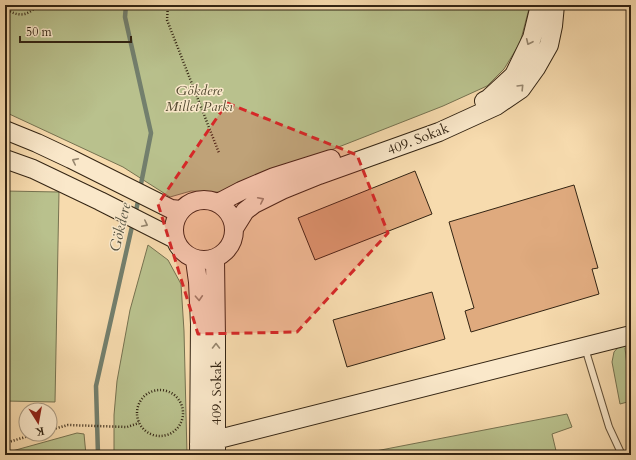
<svg xmlns="http://www.w3.org/2000/svg" width="636" height="460" viewBox="0 0 636 460" font-family="Cardo,serif">
<rect width="100%" height="100%" fill="#f7dbae"/>
<filter id="stains"><feTurbulence type="fractalNoise" baseFrequency=".005" numOctaves="4"/><feColorMatrix values="0 0 0 0 .2 0 0 0 0 .09 0 0 0 0 .02 0 0 0 .5 -.17"/></filter>
<radialGradient id="worn" r=".72"><stop offset=".6" stop-color="#630" stop-opacity="0"/><stop offset="1" stop-color="#630" stop-opacity=".3"/></radialGradient>
<!-- green -->
<path fill="#b9c18d" stroke="#767250" d="M5,5H530L520,43L504,69L487,86L443,106L224,192H210L191,191L170,197L123,167L5,112Z
M5,191L59,192L55,402L5,401Z
M148,245L168,260L181,284L184,331L187,455H114V415L117,381L130,310Z
M631,339V347L625,348L631,401L620,404L612,362L614,352L620,345Z
M567,414L572,427L552,434L557,455H355Z
M77,433L84,434L86,455H5V453Z"/>
<g fill="none" stroke-linecap="round" stroke-linejoin="round">
<!-- stream -->
<path stroke="#737f6d" stroke-width="4.5" d="M126,5L125,17L151,133L140,189
M135,215L139,197
M98,455L96,386L133,222"/>
</g>
<!-- building -->
<path fill="#dfaa7e" stroke="#332413" d="M415,171L432,214L315,260L298,218Z
M574,185L598,268L592,269L599,294L471,332L465,311L474,308L449,222Z
M432,292L445,339L347,367L333,320Z"/>
<g fill="none" stroke-linecap="round" stroke-linejoin="round">
<defs>
<path id="lane" d="M585,348L609,427L622,455"/>
<path id="secondary" d="M484,101L488,99L514,75L532,38L540,5
M5,130L37,143L71,159L171,209L181,210
M5,159L33,169L100,201L175,239
M174 230a30 30 0 1 1 60 0a30 30 0 1 1-60 0Z
M218,203L241,191L274,177L331,159
M235,227L245,211L254,204L282,190L319,175L439,132L496,106L521,89L536,68L549,45L553,26L555,5
M215,259L216,339V455
M195,260L198,282L200,324L199,455
M199,444L631,335"/>
</defs>
<!-- lane casing -->
<use href="#lane" stroke="#64523a" stroke-width="8"/>
<!-- secondary casing -->
<use href="#secondary" stroke="#332413" stroke-width="20"/>
<!-- path -->
<path stroke="#332413" stroke-width="2.5" stroke-dasharray="1 2" stroke-linecap="butt" d="M168,5L167,20L219,153
M174,5H192
M5,8C17,17 28,17 37,5
M137 413a23 23 0 1 1 46 0a23 23 0 1 1-46 0Z
M50,430L68,425L127,427L139,423
M5,443L36,434"/>
<!-- lane -->
<use href="#lane" stroke="#fae8ca" stroke-width="6"/>
<!-- secondary -->
<use href="#secondary" stroke="#fae8ca" stroke-width="18"/>
</g>
<!-- one-way arrows -->
<defs><path id="oneway-chevron" d="M-2-3.5L2.5 0L-2 3.5" fill="none" stroke-width="1.6" stroke-linecap="round" stroke-linejoin="round"/></defs>
<g stroke="#96866e">
<use href="#oneway-chevron" transform="translate(529 42) rotate(115)"/>
<use href="#oneway-chevron" transform="translate(521 87) rotate(-46)"/>
<use href="#oneway-chevron" transform="translate(75 161) rotate(-154)"/>
<use href="#oneway-chevron" transform="translate(261 200) rotate(-26)"/>
<use href="#oneway-chevron" transform="translate(145 224) rotate(27)"/>
<use href="#oneway-chevron" transform="translate(199 298) rotate(87)"/>
<use href="#oneway-chevron" transform="translate(216 346) rotate(-90)"/>
</g>
<!-- marked area -->
<path fill="#d62828" fill-opacity="0.2" stroke="#d62828" stroke-width="3" stroke-dasharray="8 5" stroke-linejoin="round" d="M227,103L357,155L388,233L297,332L198,334L158,204Z"/>
<g text-anchor="middle" dominant-baseline="central" stroke-width="3" stroke-linejoin="round" paint-order="stroke">
<!-- park labels -->
<g font-size="14" font-style="italic" fill="#544b32" stroke="#fae8ca">
<text x="199" y="90">Gökdere<tspan x="199" dy="16">Millet Parkı</tspan></text>
</g>
<!-- street labels -->
<g font-size="14" fill="#332413" stroke="#fae8ca">
<text transform="translate(418 139) rotate(-21)">409. Sokak</text>
<text transform="translate(216 393) rotate(-90)">409. Sokak</text>
</g>
<!-- water labels -->
<g font-size="15" font-style="italic" fill="#535140" stroke="#fae8ca">
<text transform="translate(120 227) rotate(-77)">Gökdere</text>
</g>
</g>
<!-- margin -->
<rect width="636" height="460" fill="none" stroke="#f7dbae" stroke-width="20"/>
<rect x="6" y="6" width="624" height="448" fill="none" stroke="#332413" stroke-width="2"/>
<rect x="10" y="10" width="616" height="440" fill="none" stroke="#332413"/>
<!-- north arrow -->
<g transform="translate(38 422) rotate(169)"><circle r="19" fill="#fae8ca" stroke="#aa9a81"/>
<path d="M0-3L7 15L0 10L-7 15Z" fill="#8f2418"/>
<text y="-6" font-size="11" font-weight="bold" text-anchor="middle" fill="#332413">K</text>
</g>
<!-- scale -->
<path d="M20 36v6h111v-6" fill="none" stroke="#332413" stroke-width="2"/>
<text x="26" y="36" font-size="12" fill="#332413" stroke="#fae8ca" stroke-width="3" paint-order="stroke">50 m</text>
<rect width="100%" height="100%" filter="url(#stains)"/>
<rect width="100%" height="100%" fill="url(#worn)"/>
</svg>
